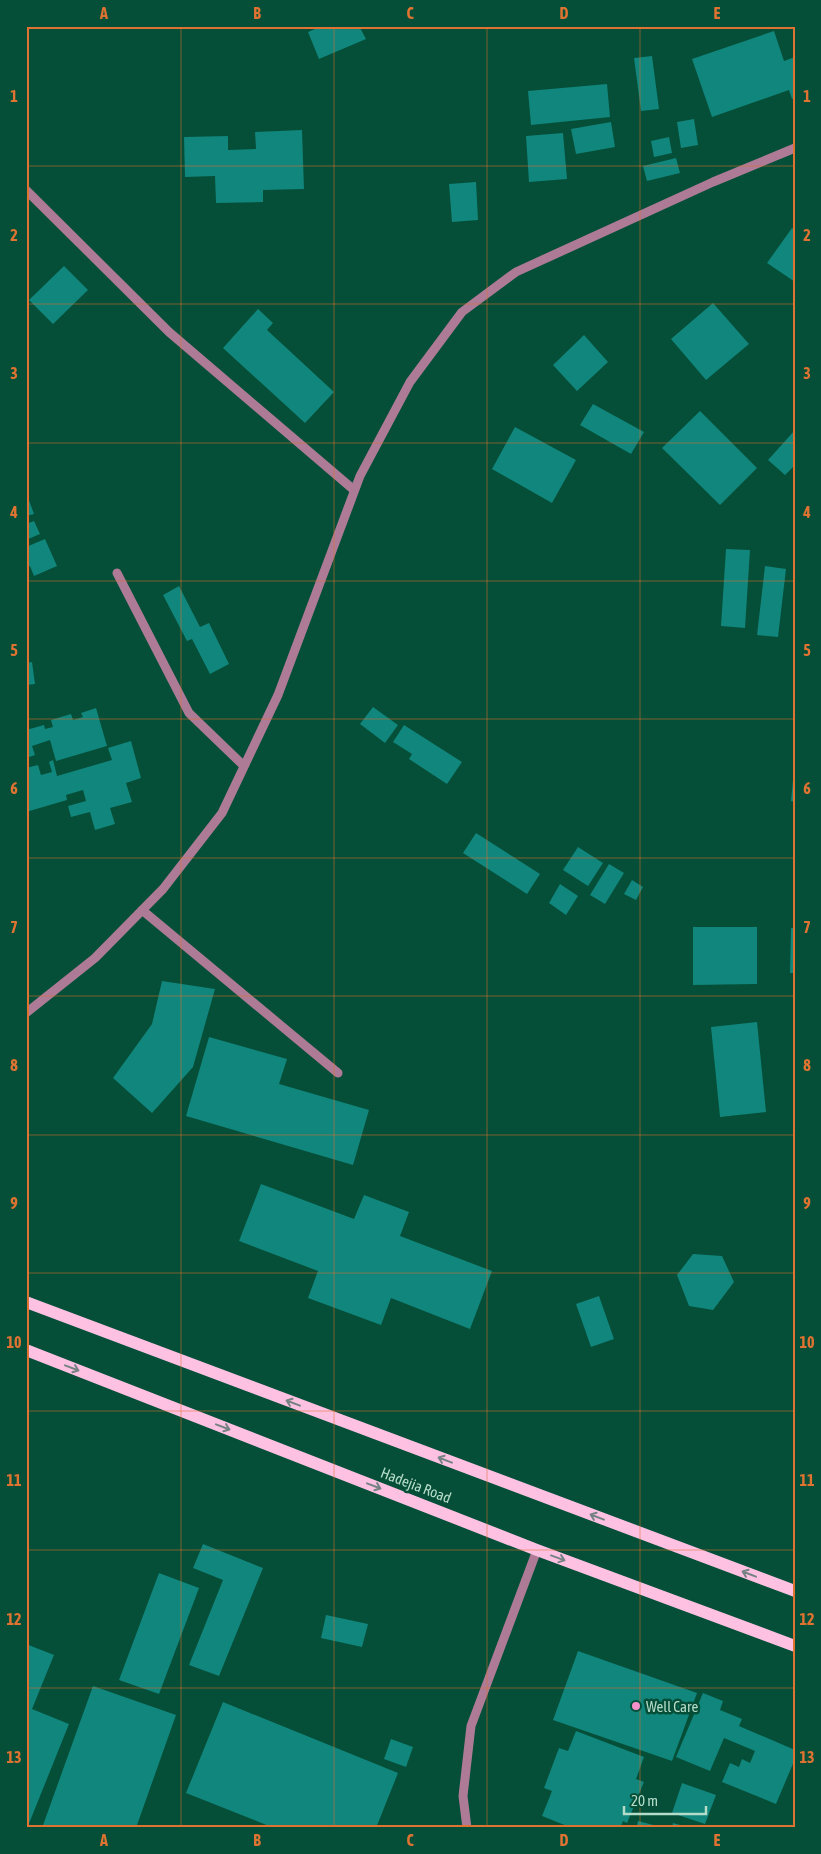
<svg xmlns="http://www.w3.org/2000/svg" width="821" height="1854" viewBox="0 0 821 1854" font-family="'Asap Condensed',sans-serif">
<rect width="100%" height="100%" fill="#054e37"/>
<!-- building -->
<path fill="#10867c" d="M322,26H359L366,39L319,59L308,32Z
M774,31L784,61L795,57V98L792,99L789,90L712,117L692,59Z
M652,56L659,109L641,111L634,58Z
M607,84L610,117L531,125L528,91Z
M694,119L698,145L681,148L677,122Z
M611,122L615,147L576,154L571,129Z
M302,130L304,189L263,190V202L216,203L215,176L185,177L184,137L228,136V150L256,149L255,132Z
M563,133L567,179L529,182L526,136Z
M669,137L672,153L654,157L651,141Z
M676,158L680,173L647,181L643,166Z
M476,182L478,220L452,222L449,184Z
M792,228L795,230V282L767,263Z
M64,266L88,290L53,324L29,300Z
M713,303L749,344L706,380L671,339Z
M258,309L273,323L267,330L334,392L305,423L223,348Z
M584,335L608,362L577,391L553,365Z
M593,404L644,432L631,454L580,425Z
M700,411L757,468L720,505L662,448Z
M515,427L576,460L552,503L492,469Z
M795,430V465L785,475L768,460Z
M26,492L34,514L26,516Z
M34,521L40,534L26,540V524Z
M45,539L57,566L34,576L30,566L26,567V547Z
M726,549L750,550L745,628L721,626Z
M765,566L786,569L778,637L757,635Z
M179,586L200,627L209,623L229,664L210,674L192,639L187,641L163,595Z
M32,662L35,684L26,685V663Z
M373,707L398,725L385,743L360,724Z
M96,708L107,746L56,761L50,740L32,746L35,755L26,758V730L44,725L45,729L53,727L51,720L71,714L73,720L83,717L81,713Z
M404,725L462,762L447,784L409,759L412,754L393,742Z
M131,741L141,778L126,783L132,802L110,808L115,824L95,830L90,812L71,817L68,806L86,801L83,790L66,795L67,800L26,812V768L38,765L41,775L52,772L49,762L53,760L57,776L112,760L108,748Z
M793,780H795V802L791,801Z
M476,833L540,874L527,894L463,853Z
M578,847L603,863L588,886L563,870Z
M609,864L624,873L605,904L590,895Z
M632,880L643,887L636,900L624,894Z
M560,884L578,896L566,915L549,903Z
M693,927H757V984L693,985Z
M791,928H795V973H790Z
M162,981L215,989L193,1067L152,1113L113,1078L152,1024Z
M757,1022L766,1112L720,1117L711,1027Z
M209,1037L287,1059L279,1084L369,1110L353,1165L186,1116Z
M261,1184L354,1219L364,1195L409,1212L400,1236L492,1271L470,1329L391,1298L381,1325L308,1298L318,1271L239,1241Z
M693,1254L722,1256L734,1282L713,1310L689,1306L677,1275Z
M599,1296L614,1339L591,1347L576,1304Z
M203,1544L263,1568L219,1676L189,1665L223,1580L193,1568Z
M159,1573L199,1588L159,1694L119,1680Z
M326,1615L368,1624L362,1647L321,1638Z
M26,1644L54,1655L32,1709L69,1724L28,1826L26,1825Z
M578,1651L697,1693L672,1761L553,1720Z
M93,1686L176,1715L136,1828L125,1826L124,1828H42Z
M703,1693L723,1701L720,1710L742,1719L739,1726L795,1750V1759L776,1804L722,1782L730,1763L739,1767L742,1759L750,1763L755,1751L724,1738L710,1771L676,1757Z
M223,1702L398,1773L376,1828H274L186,1793Z
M576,1731L644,1757L636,1779L644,1782L627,1823L623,1821L620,1828H566L567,1826L542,1816L552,1791L544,1788L559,1748L568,1751Z
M391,1739L413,1747L406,1767L384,1759Z
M682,1783L716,1795L705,1824L672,1813Z
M638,1821L661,1827V1828H636Z
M673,1823L687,1827V1828H672Z"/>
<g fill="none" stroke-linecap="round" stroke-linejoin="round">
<!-- minor -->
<path stroke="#ad7b96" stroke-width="9" d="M26,190L169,332L354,490
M117,573L189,713L244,766
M142,910L338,1073
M26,1013L95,958L163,889L222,813L278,695L360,476L410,382L462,312L516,272L713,182L795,148
M467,1828L463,1796L471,1726L537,1550"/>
<!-- major -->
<path stroke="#fec1e2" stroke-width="12" d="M26,1302L795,1591
M26,1350L537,1550L795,1646"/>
</g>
<!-- one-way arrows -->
<defs><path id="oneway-shaft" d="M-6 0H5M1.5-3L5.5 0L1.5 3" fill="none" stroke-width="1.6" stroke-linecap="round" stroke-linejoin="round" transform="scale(1.25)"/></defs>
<g stroke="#758284">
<use href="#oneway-shaft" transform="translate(72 1368) rotate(21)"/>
<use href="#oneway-shaft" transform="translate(293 1403) rotate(-159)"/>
<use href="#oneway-shaft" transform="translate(223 1427) rotate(21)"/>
<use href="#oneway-shaft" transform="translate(445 1460) rotate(-159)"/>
<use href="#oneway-shaft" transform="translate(374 1486) rotate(21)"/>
<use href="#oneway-shaft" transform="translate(597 1517) rotate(-159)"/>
<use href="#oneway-shaft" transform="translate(558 1558) rotate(20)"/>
<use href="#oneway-shaft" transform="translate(749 1574) rotate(-159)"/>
</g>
<!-- grid -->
<path fill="none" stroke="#de7332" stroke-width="1" stroke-opacity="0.55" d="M181,26V1828M334,26V1828M487,26V1828M640,26V1828M26,166H795M26,304H795M26,443H795M26,581H795M26,719H795M26,858H795M26,996H795M26,1135H795M26,1273H795M26,1411H795M26,1550H795M26,1688H795"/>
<!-- markers -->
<circle fill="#f890cc" stroke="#054e37" stroke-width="2" cx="636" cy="1706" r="5"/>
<g text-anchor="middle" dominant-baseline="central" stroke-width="5" stroke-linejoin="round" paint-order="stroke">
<!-- street labels -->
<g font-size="15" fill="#b5dcc9" stroke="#054e37">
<text transform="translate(416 1485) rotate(21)">Hadejia Road</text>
</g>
<!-- poi labels -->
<g font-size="15" fill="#b5dcc9" stroke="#054e37" text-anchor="start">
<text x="646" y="1706">Well Care</text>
</g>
</g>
<!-- border -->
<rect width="821" height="1854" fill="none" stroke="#054e37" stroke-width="55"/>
<!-- scale -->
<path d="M624 1806v8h82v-8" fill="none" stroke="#b5dcc9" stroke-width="2.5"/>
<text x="631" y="1806" font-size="15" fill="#b5dcc9" stroke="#054e37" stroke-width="4" paint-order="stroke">20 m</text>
<rect x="28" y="28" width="766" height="1798" fill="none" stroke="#de7332" stroke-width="2"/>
<g font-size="16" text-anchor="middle" font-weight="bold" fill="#de7332">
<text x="104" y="19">A</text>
<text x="257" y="19">B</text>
<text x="410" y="19">C</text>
<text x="564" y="19">D</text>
<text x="717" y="19">E</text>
<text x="14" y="102">1</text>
<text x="807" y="102">1</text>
<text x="14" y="241">2</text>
<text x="807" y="241">2</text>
<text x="14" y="379">3</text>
<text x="807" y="379">3</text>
<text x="14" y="518">4</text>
<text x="807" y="518">4</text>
<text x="14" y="656">5</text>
<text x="807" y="656">5</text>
<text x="14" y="794">6</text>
<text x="807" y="794">6</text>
<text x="14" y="933">7</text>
<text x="807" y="933">7</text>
<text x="14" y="1071">8</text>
<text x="807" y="1071">8</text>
<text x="14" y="1209">9</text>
<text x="807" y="1209">9</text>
<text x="14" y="1348">10</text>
<text x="807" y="1348">10</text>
<text x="14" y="1486">11</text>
<text x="807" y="1486">11</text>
<text x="14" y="1625">12</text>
<text x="807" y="1625">12</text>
<text x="14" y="1763">13</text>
<text x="807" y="1763">13</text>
<text x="104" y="1846">A</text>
<text x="257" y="1846">B</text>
<text x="410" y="1846">C</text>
<text x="564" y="1846">D</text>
<text x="717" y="1846">E</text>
</g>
</svg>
